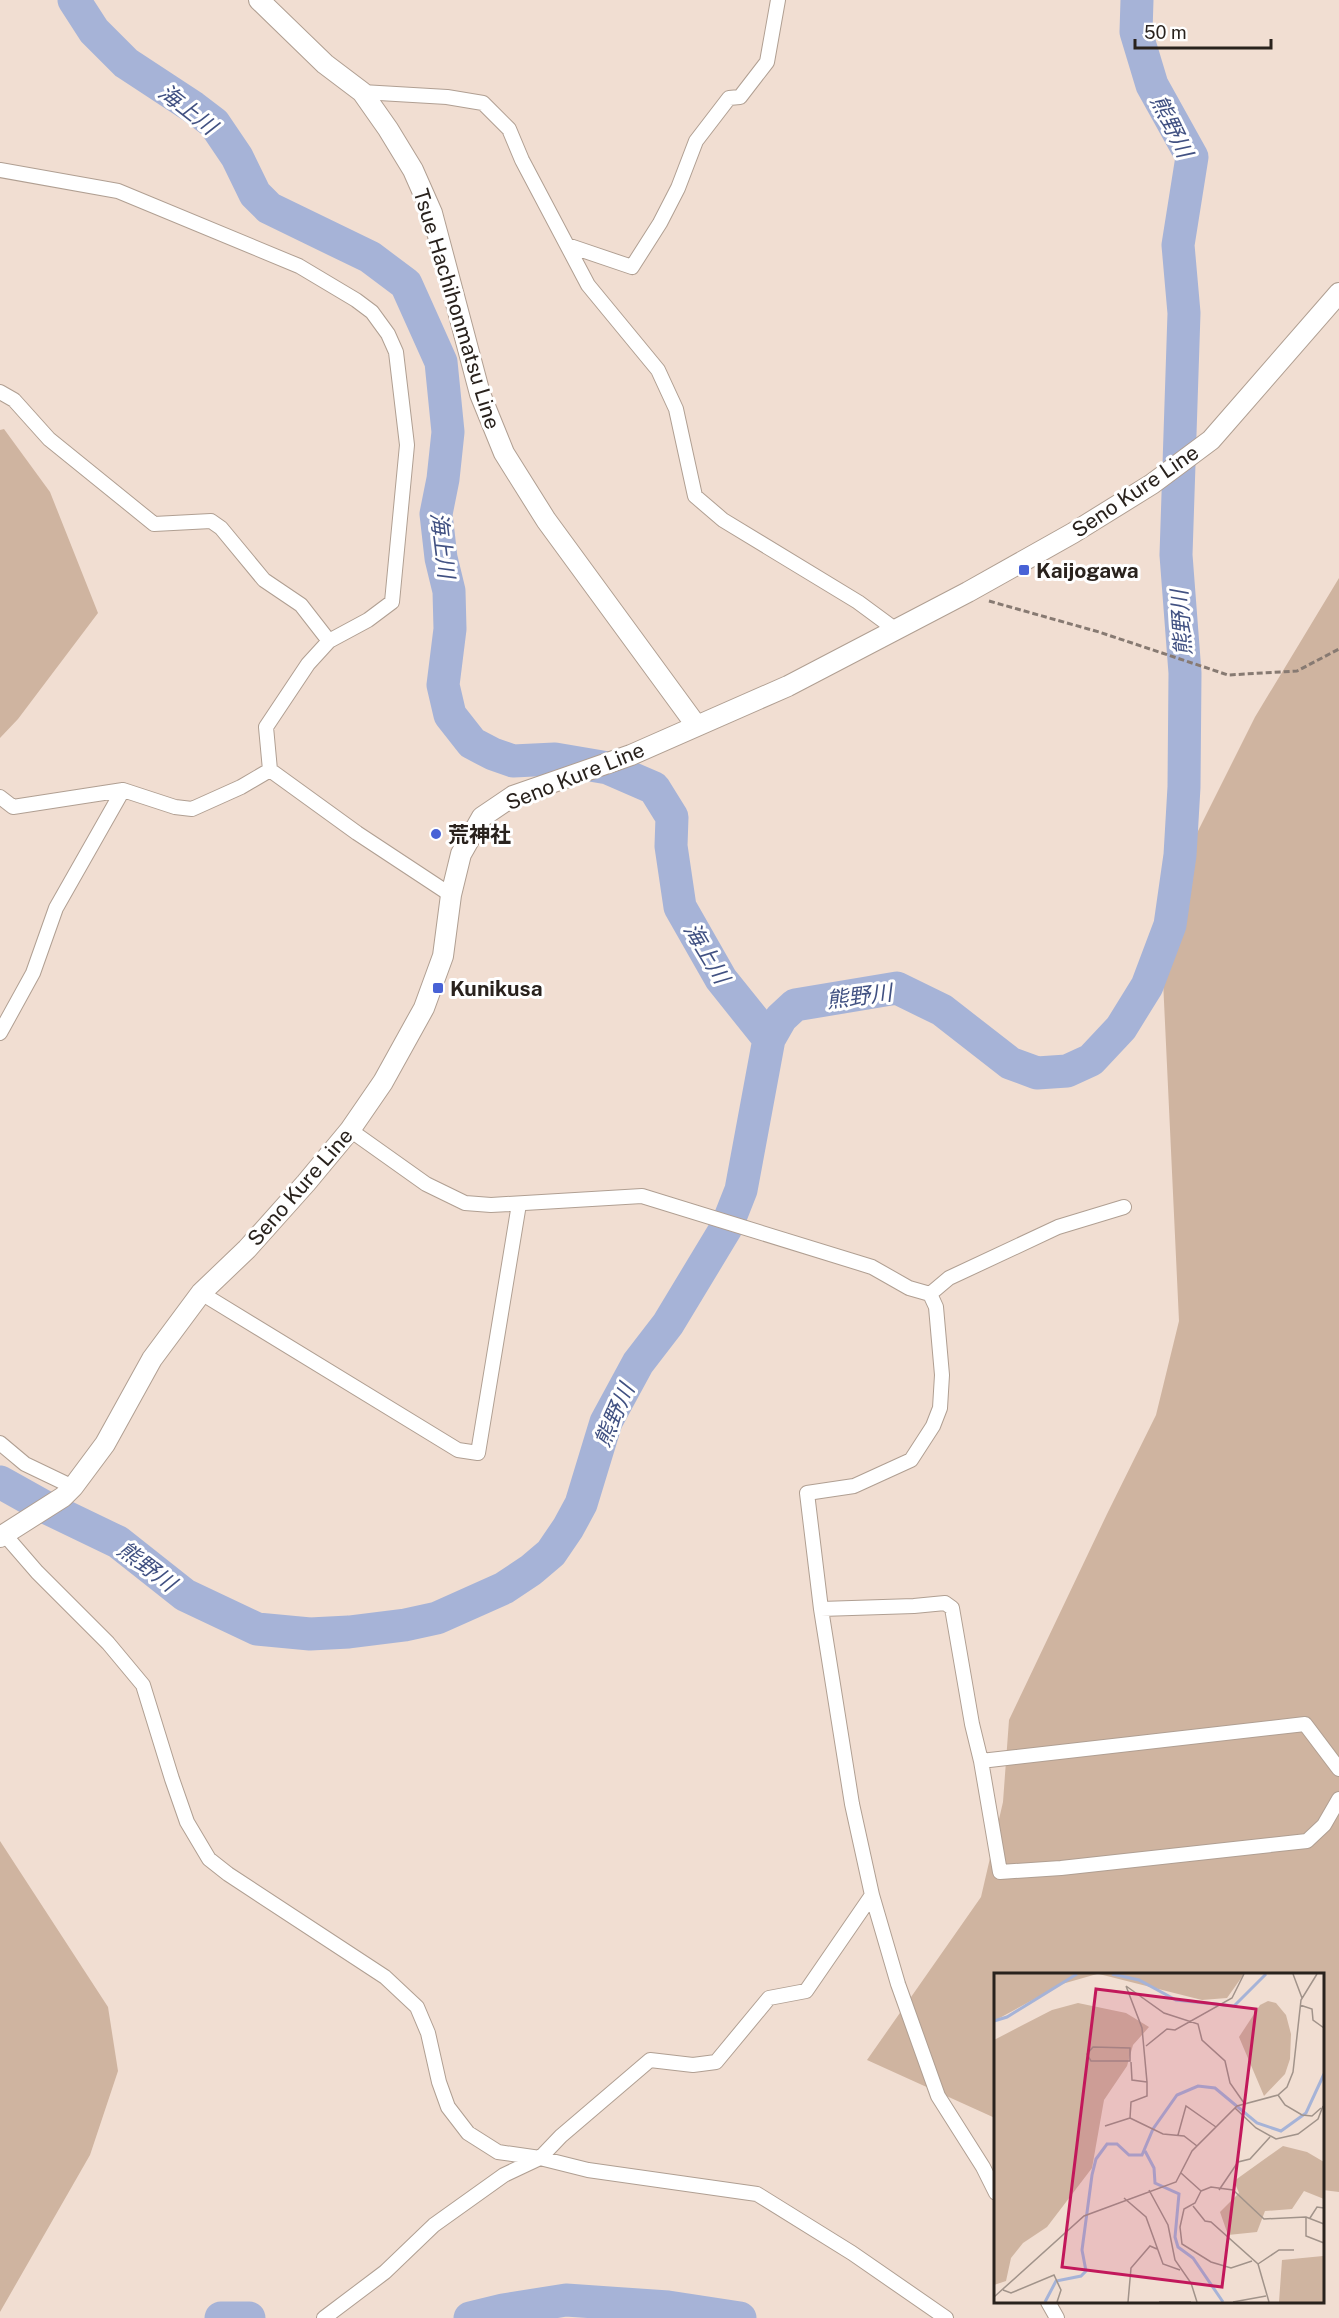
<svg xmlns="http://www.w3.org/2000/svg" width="1339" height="2318" viewBox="0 0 1339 2318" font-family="'Public Sans','Noto Sans JP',sans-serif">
<rect width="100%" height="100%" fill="#f1ded2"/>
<!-- green -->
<path fill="#cfb4a0" d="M4,429L50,492L98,613L18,719L0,738V430Z
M1339,578V2192L1323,2190L1322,1974H996L995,2118L867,2060L981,1897L1003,1802L1009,1720L1107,1514L1156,1415L1179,1321L1162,959L1191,845L1255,717Z
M0,1841L108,2007L118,2071L90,2155L0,2312Z"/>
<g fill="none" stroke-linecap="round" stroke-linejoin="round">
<!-- river -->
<path stroke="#a6b3d7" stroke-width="33" d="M74,0L94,31L126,63L193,107L214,123L237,157L255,194L269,208L370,257L406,284L441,362L448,432L443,479L436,514L441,558L449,591L450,629L443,685L450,715L472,743L493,754L513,761L555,759L608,768L654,788L672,817L671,846L680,907L721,979L769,1039
M0,1482L43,1506L118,1542L185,1595L257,1629L310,1634L349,1632L405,1625L437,1618L504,1588L531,1570L551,1553L568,1528L581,1504L606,1422L638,1363L668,1324L726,1228L741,1190L769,1039L781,1018L795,1005L897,988L942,1010L1010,1063L1037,1073L1067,1071L1091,1060L1121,1028L1147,986L1170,925L1180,855L1184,787L1185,673L1176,555L1184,313L1178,245L1192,157L1152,85L1136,32L1137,0
M221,2318H249
M470,2318L503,2310L566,2300L668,2307L740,2318"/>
<defs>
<path id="street" d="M362,92L447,97L483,103L509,129L522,160L588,285L658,370L676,409L695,496L723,520L858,602L896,630
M0,170L118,191L299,266L356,300L372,312L388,334L396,352L407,445L392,602L368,620L329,641L308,664L266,727L270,770L357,833L451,895
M567,245L632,267L660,223L678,188L696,141L729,98L740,97L767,62L778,0
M0,392L14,400L49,439L154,524L211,521L221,528L264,580L301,605L329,641
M0,797L13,807L123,790L175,807L192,809L241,787L270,770
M0,1033L33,973L56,908L123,790
M350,1130L426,1184L465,1203L491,1205L642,1196L872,1267L909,1288L930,1294
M201,1293L458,1450L478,1453L519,1204
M930,1294L936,1307L942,1375L940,1408L933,1426L911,1460L854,1486L807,1493L821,1609L852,1804L872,1895L898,1984L938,2096L983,2167L996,2193
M930,1294L949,1278L1058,1227L1124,1207
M0,1443L25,1464L73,1487
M5,1535L37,1572L108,1643L143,1685L172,1779L187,1822L209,1859L228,1874L385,1977L417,2007L428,2033L439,2082L448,2107L468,2133L498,2152L540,2158L588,2170L757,2194L852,2253L946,2318
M821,1609L914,1606L945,1603L952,1608L972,1724L981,1761
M1339,1769L1305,1724L981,1761L1000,1872L1061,1868L1307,1841L1324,1825L1339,1799
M1048,2302L1057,2318
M324,2318L385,2272L434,2225L504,2175L540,2158L561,2136L650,2060L693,2065L716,2062L769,1998L806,1991L872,1895"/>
<path id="secondary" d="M259,0L325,64L362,92L388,129L413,170L432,213L480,394L504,453L546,520L696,725
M0,1537L63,1497L73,1487L105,1444L152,1359L201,1293L247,1249L306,1183L350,1130L383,1082L424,1008L443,956L451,895L461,854L482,817L513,796L631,755L788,686L968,592L1073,533L1152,484L1211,440L1339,293"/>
</defs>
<!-- street casing -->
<use href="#street" stroke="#b09f92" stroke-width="16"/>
<!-- secondary casing -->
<use href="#secondary" stroke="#b09f92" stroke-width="22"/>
<!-- path -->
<path stroke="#877a72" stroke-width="3" stroke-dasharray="6 3" stroke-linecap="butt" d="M989,601L1099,632L1228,675L1297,671L1339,649"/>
<!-- street -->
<use href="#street" stroke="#fff" stroke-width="14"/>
<!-- secondary -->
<use href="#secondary" stroke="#fff" stroke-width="20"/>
</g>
<!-- markers -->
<g fill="#4862d6" stroke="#fff" stroke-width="2">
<rect x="1018" y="564" width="12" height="12" rx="3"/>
<circle cx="436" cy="834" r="6"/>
<rect x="432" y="982" width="12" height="12" rx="3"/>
</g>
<g text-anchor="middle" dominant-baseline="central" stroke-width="6" stroke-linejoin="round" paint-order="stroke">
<!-- street labels -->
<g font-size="21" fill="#29221d" stroke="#fff">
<text transform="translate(457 309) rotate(73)">Tsue Hachihonmatsu Line</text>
<text transform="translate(1135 491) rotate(-34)">Seno Kure Line</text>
<text transform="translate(575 776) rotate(-22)">Seno Kure Line</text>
<text transform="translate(300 1187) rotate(-49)">Seno Kure Line</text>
</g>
<!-- poi labels -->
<g font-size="21" font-weight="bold" fill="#29221d" stroke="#fff" text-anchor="start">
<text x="1036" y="570">Kaijogawa</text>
<text x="448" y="834">荒神社</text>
<text x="450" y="988">Kunikusa</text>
</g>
<!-- water labels -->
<g font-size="22" font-style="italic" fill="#415182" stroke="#fff">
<text transform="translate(188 109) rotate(38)">海上川</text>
<text transform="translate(1172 126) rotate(64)">熊野川</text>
<text transform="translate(443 545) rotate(83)">海上川</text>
<text transform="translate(1181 623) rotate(-94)">熊野川</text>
<text transform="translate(707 953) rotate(59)">海上川</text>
<text transform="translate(859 996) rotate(-7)">熊野川</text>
<text transform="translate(614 1415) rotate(-66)">熊野川</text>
<text transform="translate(147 1566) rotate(37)">熊野川</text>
</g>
</g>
<!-- overview -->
<g transform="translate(994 1973)">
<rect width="330" height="330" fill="#f1ded2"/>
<path d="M0,1H103L68,11L0,48ZM105,1H250L233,25L208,27ZM274,28L282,30L292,42L297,61L296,86L291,101L270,123L245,64L266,32ZM84,30L132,40L155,54L139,72L133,93L110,127L98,195L53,254L29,270L17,285L12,308L0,312V67L58,37ZM289,173L313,179L330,189V226L310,218L298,236L271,238L263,259L234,262L226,239L245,220L240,208ZM329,283L330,329H285L288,287Z" fill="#cfb4a0"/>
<path fill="none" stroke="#a6b3d7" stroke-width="3" d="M118,1L145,7L182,27L240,33L272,1M0,48L13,44L83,1M151,178L160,195L161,210L185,221L181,264L184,274L199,285L229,329M51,329L62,308L87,303L92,298L88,277L98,202L102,186L113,171H123L135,182H148L159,156L183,122L204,113L221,115L263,150L287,158L312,140L330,101"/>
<path fill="none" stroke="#a1938a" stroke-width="1.5" d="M299,1L308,25M132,13L170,40L204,51L208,67L231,88L236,110L250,130M132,13L148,55L153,109V123L137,129L136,145M306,32L318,36L319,47L330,55M152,73L173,56L181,57L238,25L250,1M99,74L136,75V88H97L93,81ZM137,89L138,107L153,109M284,122L291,132L308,142L318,143L327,135M241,135L262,155L282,166L304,161L324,146L329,133M136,145L169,161L190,163L203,173M111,153L136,145M184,162L192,133L222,154M187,200L207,218M155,217L174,252L181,287L197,310L203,329M225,217L244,189L256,186L276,164M207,218L201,230L190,236L186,254L188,271L217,289L237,295L258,288M207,218L217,214L239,217L270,246L312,244L330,251M130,225L152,244L169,291L186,297M199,233L211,248L217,249L264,291L275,329M312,244V263L330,270M316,245L323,234L330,235M264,291L285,277H300M9,317L17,320L60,302L67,317L63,329M0,324L90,243L182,209L198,178L243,133L284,122L293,114L299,99L307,27L323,1M134,329L137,295L156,273L163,276M165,329H197M239,329L272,323"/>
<path fill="#c2185b" fill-opacity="0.15" stroke="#c2185b" stroke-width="3" d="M102,16L262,36L228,314L68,294Z"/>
<rect width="330" height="330" fill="none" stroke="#29221d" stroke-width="3"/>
</g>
<!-- scale -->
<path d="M1135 39v9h136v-9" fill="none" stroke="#29221d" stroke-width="3"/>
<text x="1144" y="39" font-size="18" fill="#29221d" stroke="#ffffff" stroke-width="4.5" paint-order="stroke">50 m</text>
</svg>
